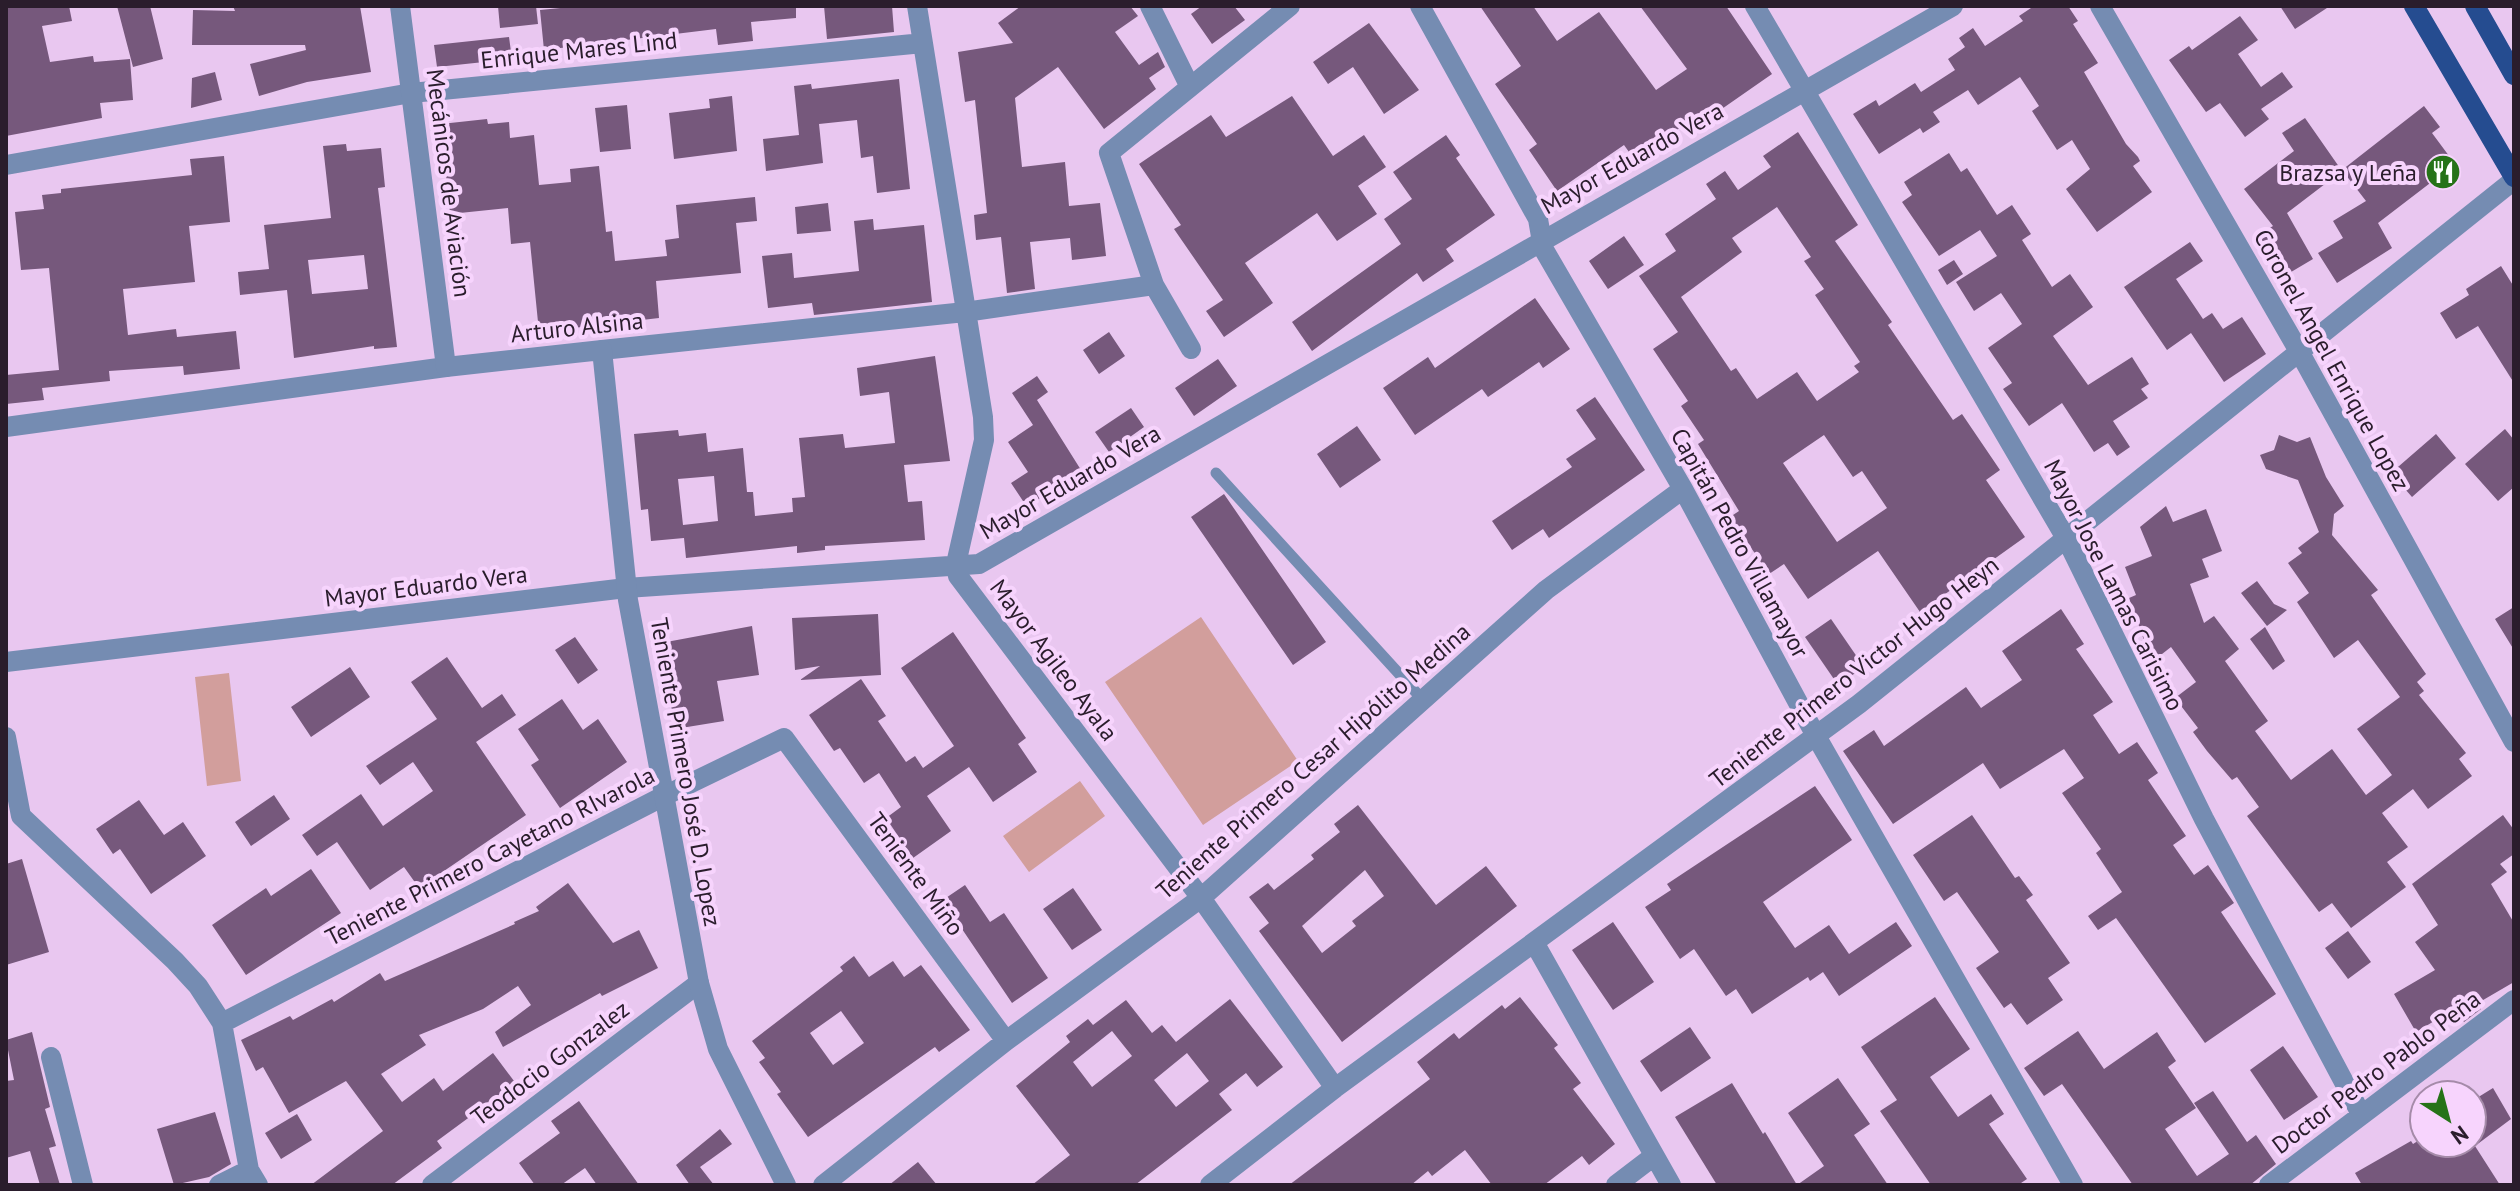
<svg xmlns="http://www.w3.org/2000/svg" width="2520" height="1191" viewBox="0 0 2520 1191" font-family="'PT Sans',sans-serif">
<rect width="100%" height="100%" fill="#e9c7f0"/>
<!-- green -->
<path fill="#d29e9c" d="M1201,617L1298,761L1203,825L1105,682Z
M229,673L241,781L207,786L195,677Z
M1080,781L1105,816L1029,872L1003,836Z"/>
<!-- building -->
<path fill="#76587c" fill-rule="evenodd" d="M6,6H69L72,21L42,26L50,62L93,56L94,62L130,59L133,100L100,103L102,118L6,136Z
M117,6H150L163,59L133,67Z
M233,6H360L371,72L307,82L259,96L250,64L306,50L305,45H192L193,10L235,11Z
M498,6H536L538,24L500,28Z
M581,6H796V18L751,22L753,41L718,45L716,29L544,50L540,10Z
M824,6H892L894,32L827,39Z
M1021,6H1130L1138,16L1115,32L1139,65L1158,52L1165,67L1149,78L1156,89L1104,129L1058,67L1015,98L1022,167L1065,162L1069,206L1100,203L1106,256L1072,260L1070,238L1030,242L1035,289L1007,293L1001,237L976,240L974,215L987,213L975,100L965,102L958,52L1013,43L998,23Z
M1202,6H1234L1245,20L1212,44L1191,14Z
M1480,6H1533L1557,41L1599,12L1656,90L1687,69L1640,6H1726L1772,74L1716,113L1712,106L1634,159L1624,145L1557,191L1529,150L1537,144L1495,84L1521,66Z
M2034,6H2068L2078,21L2073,24L2098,63L2084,72L2126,144L2138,157L2140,161L2133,166L2152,192L2097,232L2066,189L2090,169L2072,140L2057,150L2032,111L2039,106L2020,77L1978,105L1968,90L1933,112L1940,122L1923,133L1920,128L1879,154L1853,114L1876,100L1879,106L1915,83L1921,92L1955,70L1948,59L1965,47L1959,38L1973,28L1985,46L2023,21L2019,16Z
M2280,6H2330L2295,29Z
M2240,16L2258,40L2238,54L2261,87L2282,72L2293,87L2261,109L2269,119L2245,137L2220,103L2206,112L2169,60L2189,46L2192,50Z
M1369,23L1419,90L1384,114L1353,67L1328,84L1313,62Z
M509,37L512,59L437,67L434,45Z
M215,72L222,100L191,108L192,78Z
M899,79L910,189L877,193L873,156L861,158L857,120L819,124L823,163L766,171L763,139L799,135L794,86L811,84L812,89Z
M732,96L737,151L674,159L669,113L710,108L709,99Z
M1292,96L1333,156L1364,135L1386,167L1358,186L1377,214L1337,241L1317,213L1245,263L1273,303L1224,337L1206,311L1223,300L1174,229L1181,225L1139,164L1211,115L1226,137Z
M627,105L631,149L600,152L595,108Z
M2424,106L2440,127L2432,133L2455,164L2378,223L2392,248L2337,283L2318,253L2343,238L2333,221L2366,201L2342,170Z
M2305,118L2342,171L2287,213L2313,259L2281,278L2257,236L2273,226L2244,189L2294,151L2282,133Z
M487,119L488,124L509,122L510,138L534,135L539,185L571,182L570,169L599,166L606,232L612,231L615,261L667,256L665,240L679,238L676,205L755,197L757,221L736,223L741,273L656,281L659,318L539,332L530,242L511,244L508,208L450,214L441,124Z
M1798,132L1858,225L1835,241L1892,322L1888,325L1953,420L1962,414L2000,470L1986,480L2025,537L1920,612L1878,551L1808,599L1784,564L1769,574L1730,517L1739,511L1698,444L1704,440L1681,406L1688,401L1653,349L1678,332L1639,276L1676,251L1665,234L1716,199L1706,184L1725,171L1738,190L1771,167L1763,156ZM1777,207L1811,257L1804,261L1824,289L1815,295L1860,362L1854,366L1859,372L1817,401L1797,372L1757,399L1736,368L1731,371L1681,297L1742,252L1732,238ZM1824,435L1853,477L1862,471L1887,508L1837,542L1783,463Z
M1446,135L1460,155L1456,158L1495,215L1446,249L1454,261L1423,282L1417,273L1312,351L1292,322L1401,244L1384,219L1412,199L1393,172Z
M346,144L347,151L381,148L385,187L378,188L397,347L374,349V346L294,358L287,290L240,295L238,272L269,269L264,225L331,218L323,146ZM364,255L368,289L312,294L308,260Z
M1949,153L1961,172L1967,168L1997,215L2012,205L2031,234L2022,240L2052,287L2070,274L2093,307L2053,336L2088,385L2132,357L2149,384L2141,389L2148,398L2113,421L2130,447L2117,456L2108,443L2094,452L2062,403L2029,426L2003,389L2012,383L1988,348L2022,324L2001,293L1974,311L1956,282L1997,256L1980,230L1939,256L1902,202L1912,195L1904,182Z
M224,156L230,222L189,226L195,282L123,289L128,335L176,329L177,337L236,331L240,369L184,375L183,366L109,371L110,381L42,388L44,400L6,404V375L59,370L49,268L21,270L15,212L44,209L42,195L61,193V189L192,175L190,159Z
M828,203L831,231L797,234L795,207Z
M873,219L874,230L924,225L932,302L814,315L812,303L768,308L762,256L792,253L794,278L859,271L854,221Z
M1624,236L1644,265L1608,289L1589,261Z
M2190,242L2203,261L2176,279L2203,319L2212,313L2223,329L2242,317L2266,354L2224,382L2191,333L2167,350L2124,287Z
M1954,260L1963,274L1947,285L1938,270Z
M2501,266L2514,287V383L2478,326L2456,339L2440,313L2469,295L2466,289Z
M1535,298L1570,349L1543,368L1539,362L1488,397L1482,389L1415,435L1383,388L1428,357L1435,368Z
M1109,332L1125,356L1099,374L1083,350Z
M935,356L950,461L904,465L908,502L922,501L925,540L825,546V550L797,553V546L686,558L684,538L651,541L648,509L641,510L634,434L678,430L679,436L706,433L708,452L743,448L747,492H753L755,516L793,512L792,498L805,497L799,438L843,434L845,448L895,443L889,392L860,396L857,368ZM714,476L718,521L683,525L678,479Z
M1218,359L1237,386L1194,416L1175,388Z
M1037,376L1048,392L1037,400L1081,470L1027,507L1011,483L1028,472L1008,442L1033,425L1012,393Z
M1595,397L1645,470L1549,538L1543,529L1512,550L1492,521L1572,467L1566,459L1596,439L1576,410Z
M1131,408L1144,427L1109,452L1095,432Z
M1357,426L1381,460L1340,488L1317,454Z
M2505,429L2514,440V487L2498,501L2465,464Z
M2436,434L2456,458L2412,497L2391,473Z
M2279,435L2297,442L2310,437L2326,477L2344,506L2334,514L2332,535L2378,590L2371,595L2426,674L2417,682L2424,691L2419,695L2466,753L2459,759L2472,776L2428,809L2413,789L2382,813L2408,847L2387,862L2406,887L2351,928L2332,903L2319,912L2247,816L2259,807L2237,777L2232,780L2207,751L2193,732L2198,728L2175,698L2196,682L2171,647L2148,665L2139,642L2144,640L2129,598L2136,595L2125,567L2152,556L2140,527L2166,506L2173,522L2206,509L2222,551L2202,559L2209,577L2190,584L2204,623L2214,616L2239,649L2225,661L2268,721L2255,731L2291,780L2332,749L2366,795L2392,775L2357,729L2400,697L2358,640L2334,658L2297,602L2309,593L2288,563L2302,553L2298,548L2319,532L2298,480L2266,469L2260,455L2274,450Z
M1224,494L1326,642L1293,665L1191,517Z
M2257,581L2274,604L2287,610L2267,626L2241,593Z
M2514,607V650L2495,619Z
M2061,609L2084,644L2076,649L2113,702L2093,715L2119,754L2137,742L2158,773L2148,780L2186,836L2173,845L2194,875L2208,865L2234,903L2221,912L2276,994L2205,1043L2116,918L2098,930L2088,916L2122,892L2096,853L2101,849L2062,793L2084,778L2064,749L2000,789L1983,763L1893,824L1843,751L1874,730L1884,746L1966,687L1981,708L2022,680L2002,651Z
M878,614L881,675L800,680L820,666L795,670L792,618Z
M1831,619L1864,667L1838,685L1805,637Z
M752,626L759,675L717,681L724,721L675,729L661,643Z
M2265,627L2285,661L2273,670L2250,639Z
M953,632L1026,738L1018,744L1037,772L993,802L969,767L927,796L951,831L913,858L886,818L901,807L879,773L864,783L840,748L834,751L809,715L861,679L886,716L878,721L906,762L915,756L923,768L954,746L901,668Z
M575,637L598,670L578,684L555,650Z
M447,657L482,708L502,694L516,715L476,742L526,815L419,888L404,867L370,890L337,842L317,856L302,835L361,794L383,826L433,791L413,762L380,785L366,766L437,719L411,682Z
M350,667L370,697L311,737L291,707Z
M562,699L583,730L598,719L627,762L560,808L531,765L539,760L518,729Z
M1815,786L1852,840L1763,902L1795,948L1829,925L1849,954L1896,922L1912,946L1839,996L1823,972L1810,981L1808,977L1752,1014L1736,989L1726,996L1694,949L1680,959L1645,907L1671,890L1667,884Z
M274,795L290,819L251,846L235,822Z
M139,800L164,835L183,822L206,856L151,894L120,849L113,854L96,829Z
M1358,805L1436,905L1486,866L1517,906L1342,1042L1259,931L1269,923L1249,897L1268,883L1274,890L1314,859L1311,855L1340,832L1334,824ZM1365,870L1384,896L1352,921L1356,926L1322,953L1302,926Z
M1972,815L2015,878L2019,876L2033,895L2026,900L2070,963L2048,978L2063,1000L2027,1025L2011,1003L2004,1008L1976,968L1999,952L1957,892L1944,901L1913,855Z
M2503,815L2514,830V854L2500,864L2507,872L2491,884L2514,923V982L2478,1003L2481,1009L2464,1022L2456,1008L2416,1032L2394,994L2435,970L2415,942L2438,925L2412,884Z
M22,859L49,952L6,965V864Z
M311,869L341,913L246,975L212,925L266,888L271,896Z
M568,883L613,943L639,930L658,968L602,996L600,993L503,1047L495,1032L531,1005L518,986L483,1009L419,1035L426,1045L381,1074L402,1102L434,1078L443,1091L493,1053L523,1093L482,1123L475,1113L437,1141L442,1148L392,1185H311L383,1131L346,1081L289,1113L263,1067L256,1071L241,1040L290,1016L293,1020L332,999L334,1002L380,973L385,981L515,924L514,922L539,911L536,907Z
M965,885L990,922L1004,913L1048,978L1012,1003L962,929L954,934L934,906Z
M1073,888L1102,930L1072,950L1043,909Z
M1613,922L1654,982L1613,1010L1572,950Z
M2348,931L2371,962L2348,979L2325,948Z
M854,956L869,977L893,961L904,977L921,965L970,1030L939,1052L935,1047L808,1137L777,1094L781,1092L759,1062L765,1058L752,1041L843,971L840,967ZM841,1011L864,1043L833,1065L810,1033Z
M1520,997L1558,1045L1554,1048L1581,1083L1573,1089L1615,1144L1589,1165L1582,1156L1544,1185H1492L1465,1150L1432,1176L1428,1171L1411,1185H1289L1430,1079L1417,1062L1454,1033L1459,1039L1502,1005L1505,1009Z
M1935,997L1970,1049L1930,1077L1958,1117L1991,1094L2004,1114L1989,1124L2027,1179L2018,1185H1931L1880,1111L1897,1100L1861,1047Z
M1230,999L1283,1067L1257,1087L1246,1073L1219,1094L1232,1110L1135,1185H1032L1070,1155L1016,1086L1070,1042L1066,1036L1088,1019L1093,1025L1126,1000L1152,1033L1162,1025L1176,1042ZM1112,1031L1132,1056L1092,1087L1073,1062ZM1187,1053L1209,1081L1176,1107L1154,1080Z
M1690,1027L1711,1058L1661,1092L1640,1061Z
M2078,1031L2104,1069L2157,1032L2176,1061L2168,1067L2196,1108L2165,1129L2197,1176L2229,1154L2194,1103L2213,1091L2247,1142L2256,1135L2276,1164L2250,1185H2133L2062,1084L2044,1096L2024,1068Z
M32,1032L50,1107L45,1109L56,1146L49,1148L60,1185H40L30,1151L6,1158V1081L14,1080L6,1040Z
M2283,1046L2318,1097L2284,1120L2250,1070Z
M1838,1078L1870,1124L1854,1135L1888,1185H1797L1824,1166L1788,1113Z
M1732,1083L1763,1134L1765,1132L1797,1185H1717L1675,1117Z
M2493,1088L2511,1119L2475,1146L2500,1185H2362L2355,1173L2411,1141L2413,1144L2424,1137V1143H2472V1101Z
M579,1101L639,1185H597L585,1168L561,1185H535L519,1163L560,1133L551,1121Z
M215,1112L231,1164L209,1177L174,1185L157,1129Z
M297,1114L312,1140L281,1159L265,1133Z
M720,1129L732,1144L700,1167L714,1185H690L676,1165Z
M918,1162L937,1185H889Z"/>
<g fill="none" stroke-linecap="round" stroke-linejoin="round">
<!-- service -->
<path stroke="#758cb2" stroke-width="11" d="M1216,473L1423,700"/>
<!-- minor -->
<path stroke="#758cb2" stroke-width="20" d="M917,6L983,417L984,440L956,564L958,576L1201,898L1335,1088
M1150,6L1190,87
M1420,6L1538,219L1543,248L1683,489L1816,736L2073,1185
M1755,6L2067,540L2204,819L2361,1114
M2100,6L2300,353L2514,742
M6,165L411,93L923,43
M1191,349L1154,285L1109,153L1290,6
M602,350L965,312L1154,285
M6,427L446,367
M6,662L626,588L979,564L1953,6
M6,737L21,816L175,961L198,986L222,1023L249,1170L258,1185
M1535,944L1671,1185
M222,1023L662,797L784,738L1006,1041
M51,1057L83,1185
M219,1185L249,1170
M432,1185L699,983
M823,1185L1006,1041L1201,898L1546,590L1683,489
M1210,1185L1335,1088L1859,704L2514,180
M1616,1185L1654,1156
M2269,1185L2514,1000"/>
<!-- tertiary -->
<path stroke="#758cb2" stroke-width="20" d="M400,6L446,367L602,350L628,600L699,983L718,1049L786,1185"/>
<!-- primary -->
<path stroke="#254c90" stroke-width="20" d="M2414,6L2514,177
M2475,6L2514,75"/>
</g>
<!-- icons -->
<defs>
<symbol id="restaurant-disc" viewBox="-11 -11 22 22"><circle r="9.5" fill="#267318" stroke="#f7d4fd"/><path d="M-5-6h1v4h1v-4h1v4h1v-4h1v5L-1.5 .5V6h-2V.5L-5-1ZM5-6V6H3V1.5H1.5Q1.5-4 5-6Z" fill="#fff"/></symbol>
</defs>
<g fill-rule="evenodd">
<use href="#restaurant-disc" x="2423" y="152" width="40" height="40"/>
</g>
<g text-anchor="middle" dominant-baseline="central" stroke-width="8" stroke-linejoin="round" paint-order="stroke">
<!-- street labels -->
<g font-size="24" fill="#2a1d2c" stroke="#f7d4fd">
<text transform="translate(579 50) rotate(-6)">Enrique Mares Lind</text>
<text transform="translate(1632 158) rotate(-29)">Mayor Eduardo Vera</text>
<text transform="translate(449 183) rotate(83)">Mecánicos de Aviación</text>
<text transform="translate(577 327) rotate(-6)">Arturo Alsina</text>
<text transform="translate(2332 360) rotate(61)">Coronel Angel Enrique Lopez</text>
<text transform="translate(1070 482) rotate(-30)">Mayor Eduardo Vera</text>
<text transform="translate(1740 543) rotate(61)">Capitán Pedro Villamayor</text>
<text transform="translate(2114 585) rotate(63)">Mayor Jose Lamas Carisimo</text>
<text transform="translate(426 586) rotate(-7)">Mayor Eduardo Vera</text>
<text transform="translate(1054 660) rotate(53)">Mayor Agileo Ayala</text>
<text transform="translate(1854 672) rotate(-38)">Teniente Primero Victor Hugo Heyn</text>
<text transform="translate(1313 761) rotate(-41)">Teniente Primero Cesar Hipólito Medina</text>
<text transform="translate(686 772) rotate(80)">Teniente Primero José D. Lopez</text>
<text transform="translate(490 856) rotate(-27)">Teniente Primero Cayetano RIvarola</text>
<text transform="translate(916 874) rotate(54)">Teniente Miño</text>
<text transform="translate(550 1063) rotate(-37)">Teodocio Gonzalez</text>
<text transform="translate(2376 1072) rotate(-37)">Doctor Pedro Pablo Peña</text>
</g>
<!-- poi labels -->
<g font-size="24" fill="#2a1d2c" stroke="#f7d4fd" text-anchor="end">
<text x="2417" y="172">Brazsa y Leña</text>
</g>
</g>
<!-- border -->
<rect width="2520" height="1191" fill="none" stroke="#2a1d2c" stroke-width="16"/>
<!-- north arrow -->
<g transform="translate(2448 1119) rotate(144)"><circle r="38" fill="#f7d4fd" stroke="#a58ba9" stroke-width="2"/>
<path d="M0-6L14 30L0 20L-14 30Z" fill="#267318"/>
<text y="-12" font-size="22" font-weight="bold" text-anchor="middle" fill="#2a1d2c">N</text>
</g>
</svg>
